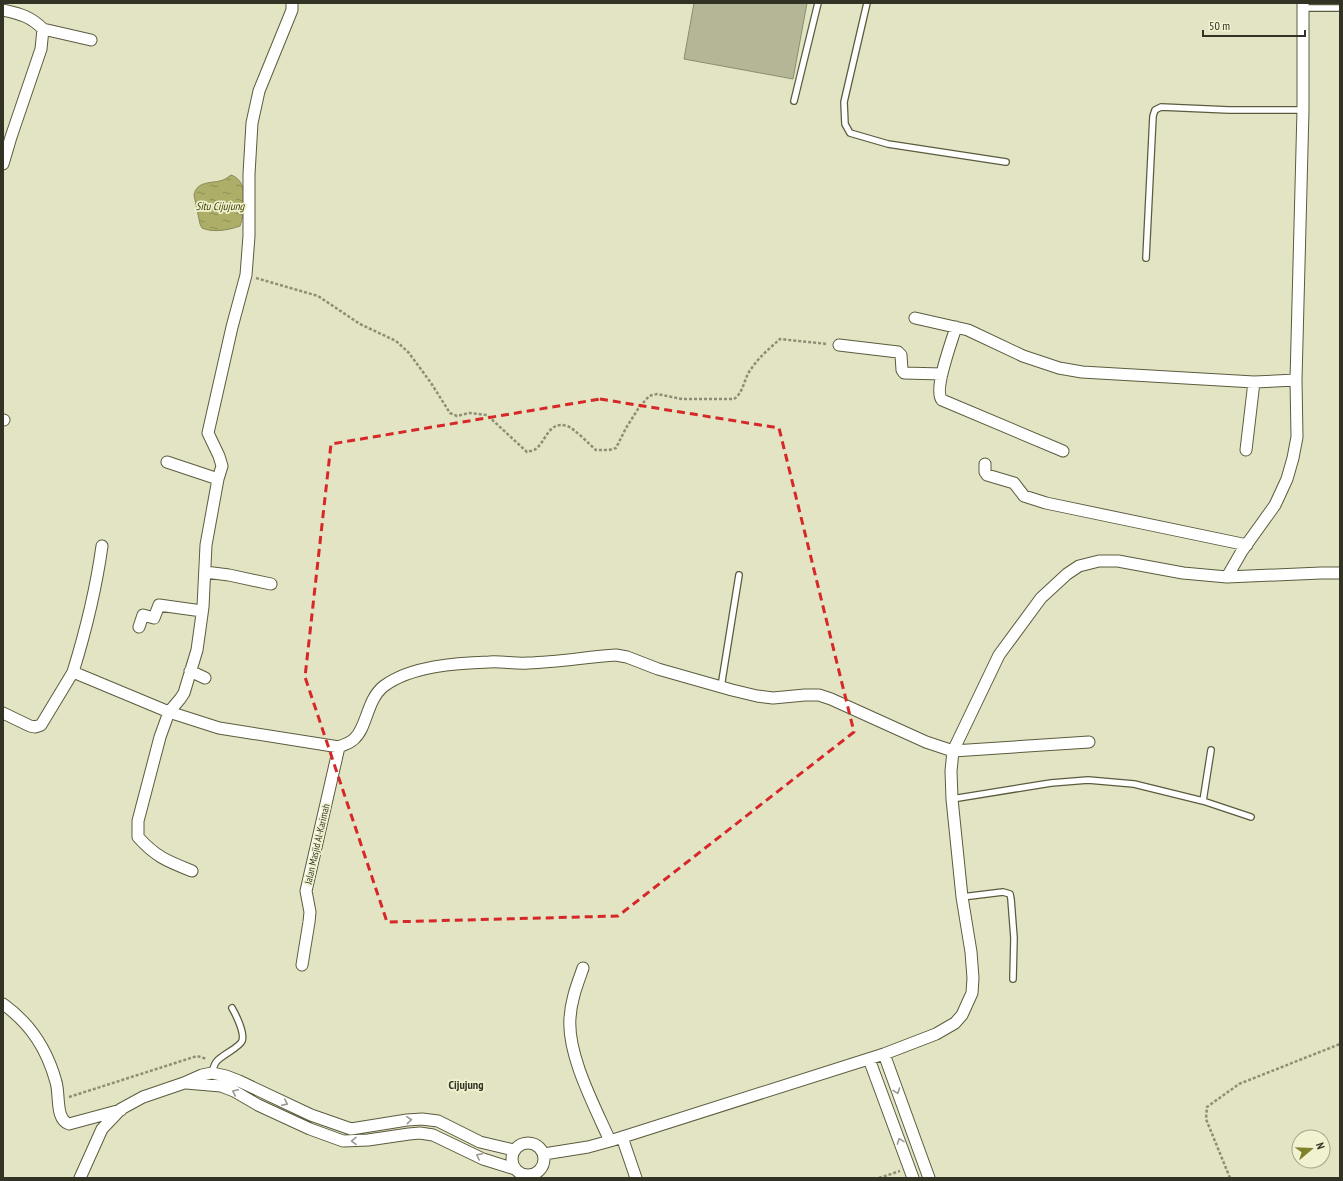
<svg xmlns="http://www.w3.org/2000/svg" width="1343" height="1181" viewBox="0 0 1343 1181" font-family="'PT Sans Narrow',sans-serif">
<defs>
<pattern id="water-ripples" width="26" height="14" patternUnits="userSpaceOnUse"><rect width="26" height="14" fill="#adaf68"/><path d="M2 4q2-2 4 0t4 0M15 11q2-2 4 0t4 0" fill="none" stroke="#8d8f55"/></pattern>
</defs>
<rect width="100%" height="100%" fill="#e3e4c3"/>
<!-- water -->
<path fill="url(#water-ripples)" stroke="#888a54" d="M231,175C250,181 245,212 240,226C229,230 213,233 202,228L200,224L194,195C197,180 212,184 223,180C226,179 228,177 231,175Z"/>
<!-- building -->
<path fill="#b4b696" stroke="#8c8d6e" d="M694,3H807L793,79L684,59Z"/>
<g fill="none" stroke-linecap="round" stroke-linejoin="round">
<defs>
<path id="lane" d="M867,3L844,102L845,124L850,133L888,144L1006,162
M1303,8H1340
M794,101L818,3
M1146,258L1153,116L1155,110L1161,107L1229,110H1303
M721,687L739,575
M952,799L1051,783L1088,780L1134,784L1203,801L1251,817
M1203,801L1211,750
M962,897L1003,892L1010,894L1011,899L1014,938L1013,979
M212,1073C213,1069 214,1064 217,1061C222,1055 240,1047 242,1041C245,1033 236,1015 232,1008"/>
<path id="street" d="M3,10C20,14 30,16 43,29L41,49L11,137L3,164
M43,29L91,40
M915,318L968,330L1023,356L1059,368L1082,372L1254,382L1296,380
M956,327C952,341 933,390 942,400L1063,451
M839,345L898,352L901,355L902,370L904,373L942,374
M3,420H4
M1246,450L1254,382
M167,462L218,479
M985,464V472L987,475L1014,483L1024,496L1046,503L1247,545
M205,572L229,575L271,584
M1227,577L1321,573H1340
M139,627L143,615L154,618L159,605L202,611
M190,671L205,678
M73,672C86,630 96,589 102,546
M3,713L30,726L35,727L41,725L73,672L169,712L219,728L339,747C345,744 351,743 355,738C367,727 367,699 384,686C411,666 456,663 489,662C502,661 515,664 528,663C558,662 587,657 616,655L627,657L658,669L732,690L757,696L773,698L805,695H819L831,699L926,742L953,751L1089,742
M192,871C167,861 156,857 138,837V821L160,737L169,712L180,699L184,693L197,650L203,607L206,545L218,479L222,466L219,456L208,433L232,327L246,275L249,236V174L252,123L259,91L292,10V3
M302,965L309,922L310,912L306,891L339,747
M583,968C577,985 571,1000 570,1018C567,1055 595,1107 610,1141
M3,1004C31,1024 47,1049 56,1082C60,1095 55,1119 69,1124L121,1110
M884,1054L929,1178
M869,1059L913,1178
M186,1083L221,1086L234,1091L258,1105L310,1129L343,1141L368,1140L409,1134L420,1133L433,1135L483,1159L515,1169
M622,1137L636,1178
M512 1159a16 16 0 1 1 32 0a16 16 0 1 1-32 0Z
M544,1154L588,1147L610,1141L884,1054L936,1034L955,1023L962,1015L972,993L973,978L971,952L962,897L952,799L951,771L953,751L999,655L1041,598L1067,574L1079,566L1099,561H1118L1183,573L1227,577L1242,551L1275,505L1287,479L1293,458L1297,437L1296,380L1303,110V3
M80,1178L102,1129L121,1109L143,1097L184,1083L202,1075L212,1073L226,1076L239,1081L311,1115L351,1129L407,1120L422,1119L438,1121L480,1142L514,1150"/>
</defs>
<!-- lane casing -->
<use href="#lane" stroke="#5b5c3e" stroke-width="8"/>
<!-- street casing -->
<use href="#street" stroke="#5b5c3e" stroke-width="13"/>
<!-- path -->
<path stroke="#8e8e77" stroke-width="2.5" stroke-dasharray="3 2" stroke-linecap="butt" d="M256,278L318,296L360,324L396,341L409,353L431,383L450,413L457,416L469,413L487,415L527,452C529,451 532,451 534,450C546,444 547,420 567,426C574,428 590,445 596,450H609L616,448L626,428L638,409L649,396L657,394L682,399H734C744,392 744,378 751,369C759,357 770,348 780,339L827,344
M69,1097L197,1056L207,1059
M879,1178L900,1171
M1230,1178L1206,1119L1207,1107L1239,1084L1340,1044"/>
<!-- lane -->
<use href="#lane" stroke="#fff" stroke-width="5.5"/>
<!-- street -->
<use href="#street" stroke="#fff" stroke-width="11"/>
</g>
<!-- one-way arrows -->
<defs><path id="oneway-chevron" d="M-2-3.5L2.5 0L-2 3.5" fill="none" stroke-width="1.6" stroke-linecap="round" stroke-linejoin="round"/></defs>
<g stroke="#989892">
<use href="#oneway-chevron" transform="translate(897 1091) rotate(70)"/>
<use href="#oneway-chevron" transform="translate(235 1092) rotate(-155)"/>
<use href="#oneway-chevron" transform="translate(285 1103) rotate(26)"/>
<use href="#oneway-chevron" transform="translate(409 1120) rotate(-5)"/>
<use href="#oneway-chevron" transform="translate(354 1141) rotate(179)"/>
<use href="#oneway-chevron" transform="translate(900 1141) rotate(-110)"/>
<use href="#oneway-chevron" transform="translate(479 1156) rotate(-153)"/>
</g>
<!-- marked area -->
<path fill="none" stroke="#d62828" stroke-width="3" stroke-dasharray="8 5" stroke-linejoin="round" d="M600,399L779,428L854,732L618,916L387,922L305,677L331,444Z"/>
<g text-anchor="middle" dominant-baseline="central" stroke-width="3.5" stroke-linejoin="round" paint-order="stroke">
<!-- street labels -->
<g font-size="10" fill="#323225" stroke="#f0f2d0">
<text transform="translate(317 844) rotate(-77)">Jalan Masjid Al-Karimah</text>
</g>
<!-- water labels -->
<g font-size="11" font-style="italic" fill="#3b3c01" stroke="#f0f2d0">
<text x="220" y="206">Situ Cijujung</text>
</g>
<!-- quarter labels -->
<g font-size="12" font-weight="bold" fill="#323225" stroke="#f0f2d0">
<text x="466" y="1084">Cijujung</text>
</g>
</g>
<!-- border -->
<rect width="1343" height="1181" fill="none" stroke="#323225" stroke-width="8"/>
<!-- north arrow -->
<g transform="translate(1311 1149) rotate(71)"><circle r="19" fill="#f0f2d0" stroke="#a4a58c"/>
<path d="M0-3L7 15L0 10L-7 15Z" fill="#80812a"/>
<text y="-6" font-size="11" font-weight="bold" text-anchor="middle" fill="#323225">N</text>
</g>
<!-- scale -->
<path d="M1203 30v6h102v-6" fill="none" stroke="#323225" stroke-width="2"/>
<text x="1209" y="30" font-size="12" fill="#323225" stroke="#f0f2d0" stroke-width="3" paint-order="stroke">50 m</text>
</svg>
